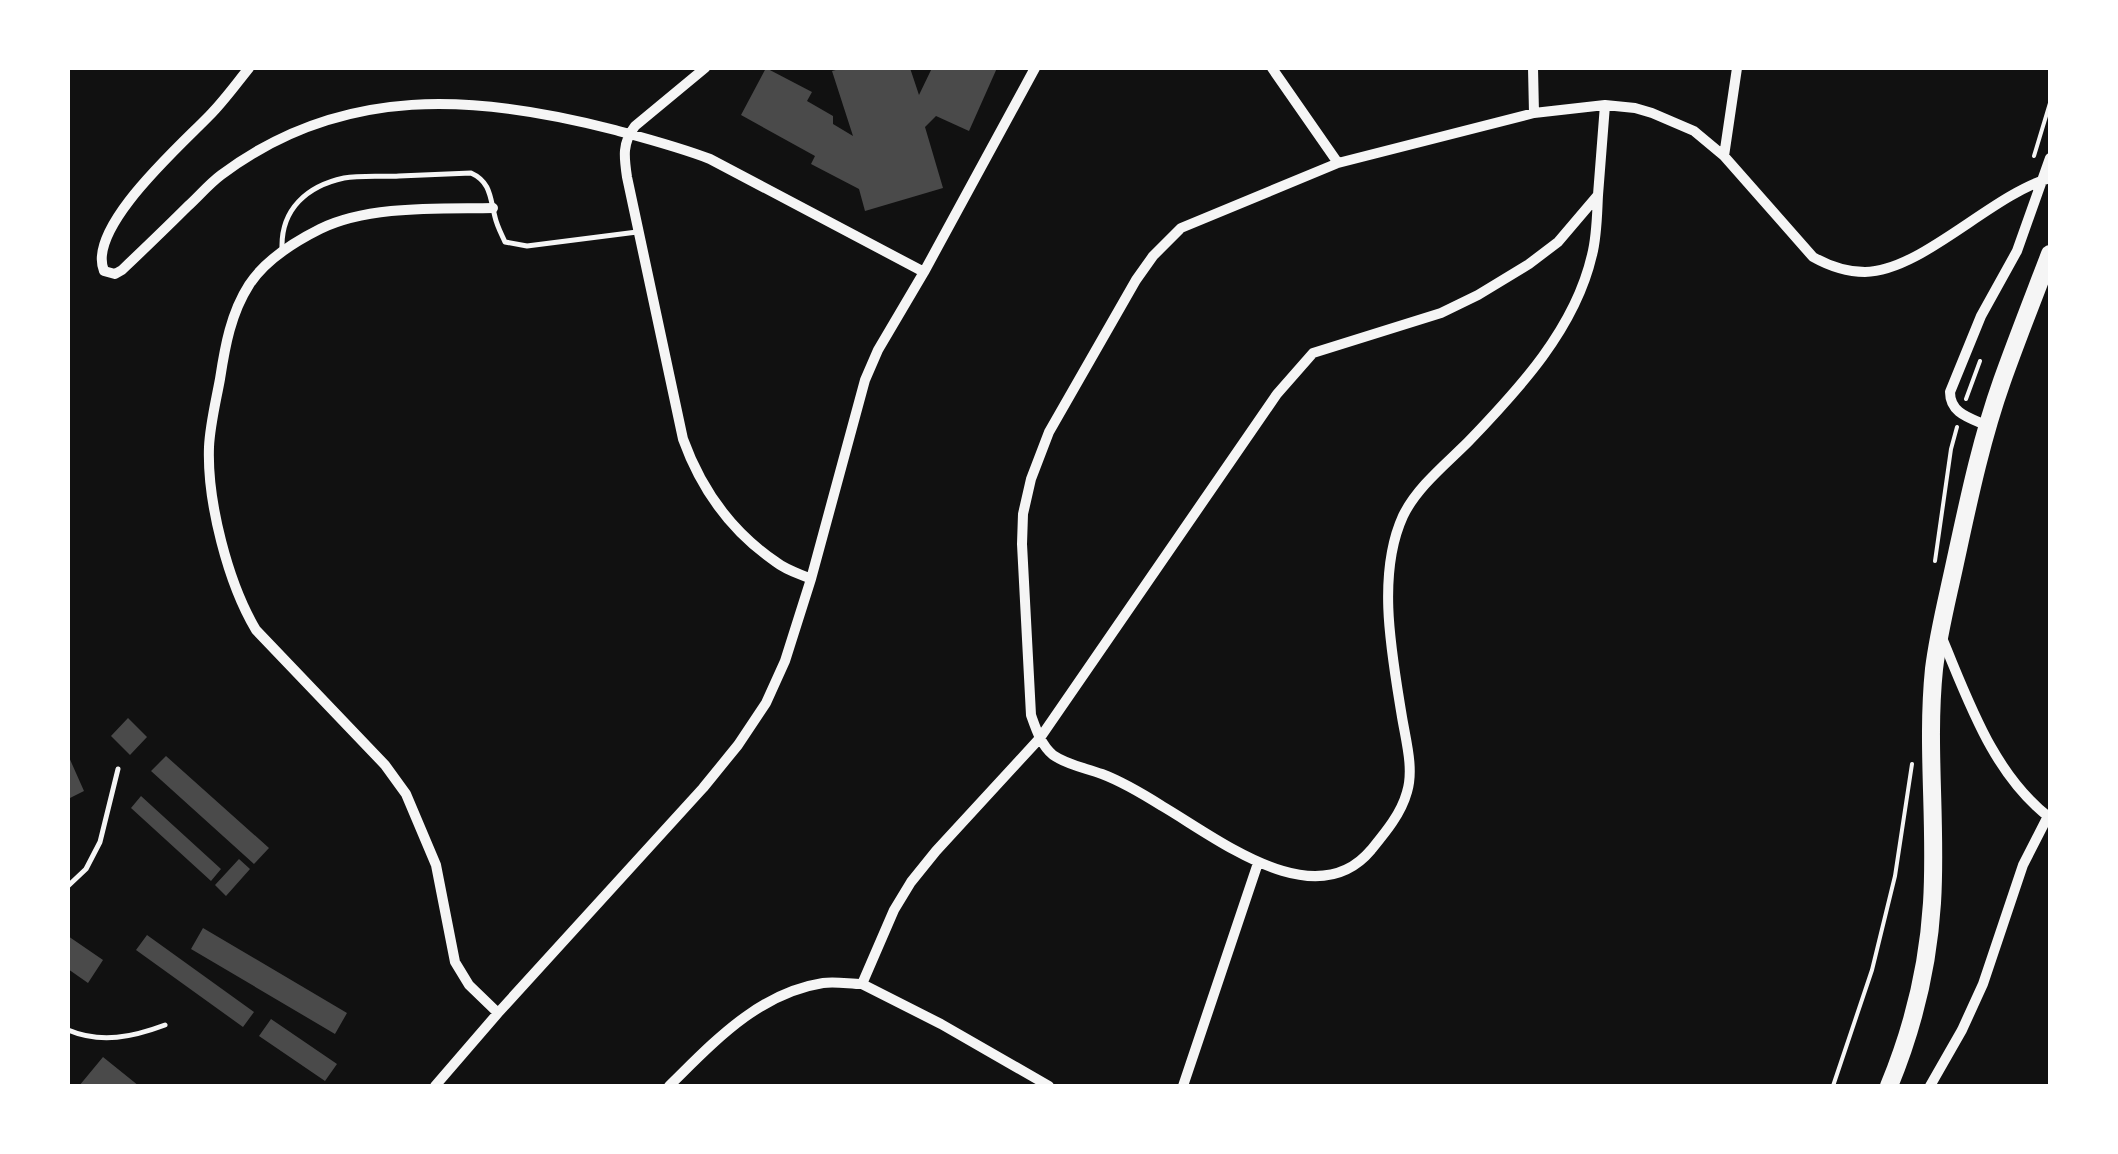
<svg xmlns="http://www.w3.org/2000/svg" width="2118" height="1154" font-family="Lora,serif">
  <rect width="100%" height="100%" fill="#111"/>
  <!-- building -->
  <path fill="#4a4a4a" d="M 766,68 L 812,92 L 807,101 L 833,116 L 833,124 L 853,136 L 832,71 L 843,68 L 910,68 L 919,95 L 932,68 L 997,68 L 969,131 L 936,116 L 925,127 L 943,188 L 865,211 L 859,189 L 811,164 L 815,156 L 741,115 Z
    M 128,718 L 147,737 L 130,755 L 111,736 Z
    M 68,755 L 84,791 L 68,799 Z
    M 166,756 L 269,848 L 254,864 L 151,771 Z
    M 141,796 L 221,869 L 211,881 L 131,808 Z
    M 239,859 L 250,869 L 226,896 L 215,885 Z
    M 203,928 L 347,1013 L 335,1034 L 191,949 Z
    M 147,935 L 254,1012 L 243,1027 L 136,950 Z
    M 68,936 L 103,960 L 88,983 L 68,969 Z
    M 271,1019 L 337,1064 L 325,1081 L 259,1036 Z
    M 103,1057 L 139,1086 L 79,1086 Z"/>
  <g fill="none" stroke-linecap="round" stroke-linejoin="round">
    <!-- path -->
    <path stroke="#f5f5f5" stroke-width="4" d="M 2034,156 L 2050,103
      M 1966,399 L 1980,361
      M 1935,561 L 1951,449 L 1957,427
      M 1833,1086 L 1872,970 L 1895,876 L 1912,764"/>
    <!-- service -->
    <path stroke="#f5f5f5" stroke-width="5" d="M 282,248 C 281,209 307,186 344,178 C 361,175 382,177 399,176 C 423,175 447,174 471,173 C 491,182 490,198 495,217 C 497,226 501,233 505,242 L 527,246 L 637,232
      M 68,886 L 86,869 L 100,842 L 118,769
      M 68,1030 C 101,1044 133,1037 165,1025"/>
    <!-- minor -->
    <path stroke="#f5f5f5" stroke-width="10" d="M 249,68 C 236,84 224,101 209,116 C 181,145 86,228 104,271 L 115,274 L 122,270 C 144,249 166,228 188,206 C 199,196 209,184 221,175 C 342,84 477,94 615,130 C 648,139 679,147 710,159 L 924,272
      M 705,68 L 635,126 C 622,143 624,157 627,177 L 683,439 C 701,489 732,532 776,562 C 786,570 800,574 811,579
      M 1272,68 L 1338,163
      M 1533,68 L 1534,113
      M 1724,156 L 1737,68
      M 1598,195 C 1597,214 1597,236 1592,255 C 1575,329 1519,389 1468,442 C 1446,464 1417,487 1403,516 C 1376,575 1392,655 1402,717 C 1406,741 1414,769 1407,792 C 1401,814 1385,833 1371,850 C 1315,917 1217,838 1162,806 C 1143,794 1123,782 1102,774 C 1086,768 1067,765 1053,755 C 1041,745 1036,729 1031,715 L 1022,544 L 1023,514 L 1031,479 L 1049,432 L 1136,280 L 1153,256 L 1181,228 L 1338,163 L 1534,113 L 1605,105 L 1635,108 L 1652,113 L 1694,131 L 1724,156 L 1813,257 C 1829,266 1846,272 1865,272 C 1922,271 1991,195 2050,178
      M 493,208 C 440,209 369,205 320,229 C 294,242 265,260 249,285 C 231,313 225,346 220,379 C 216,401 210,425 209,447 C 207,502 228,583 256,630 L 385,765 L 406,794 L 436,865 L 455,962 L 469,985 L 498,1013
      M 1988,426 C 1971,418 1950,414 1950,392 L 1981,316 L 2017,251 L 2050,158
      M 1942,638 C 1969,702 1993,774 2050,818
      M 862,984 L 941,1024 L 1049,1086
      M 435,1086 L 498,1013 L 703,788 L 738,745 L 766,703 L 785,661 L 811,579 L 865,380 L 878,350 L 924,272 L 1035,68
      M 669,1086 C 713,1043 758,993 823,983 C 835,981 850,984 862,984 L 894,910 L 911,882 L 936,851 L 1040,738 L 1277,394 L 1313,353 L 1441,313 L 1478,295 L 1529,264 L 1558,242 L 1598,195 L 1605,105
      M 1183,1086 L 1258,863
      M 1930,1086 L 1962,1030 L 1983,984 L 2023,865 L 2047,818"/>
    <!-- trunk -->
    <path stroke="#f5f5f5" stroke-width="18" d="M 1889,1086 C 1913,1028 1928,967 1932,903 C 1937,825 1926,747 1934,669 C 1938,636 1946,604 1953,572 C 1967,508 1980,443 2002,381 C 2017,339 2034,296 2050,254"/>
  </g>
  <!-- border -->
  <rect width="2118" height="1154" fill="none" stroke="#ffffff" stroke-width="140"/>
</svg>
